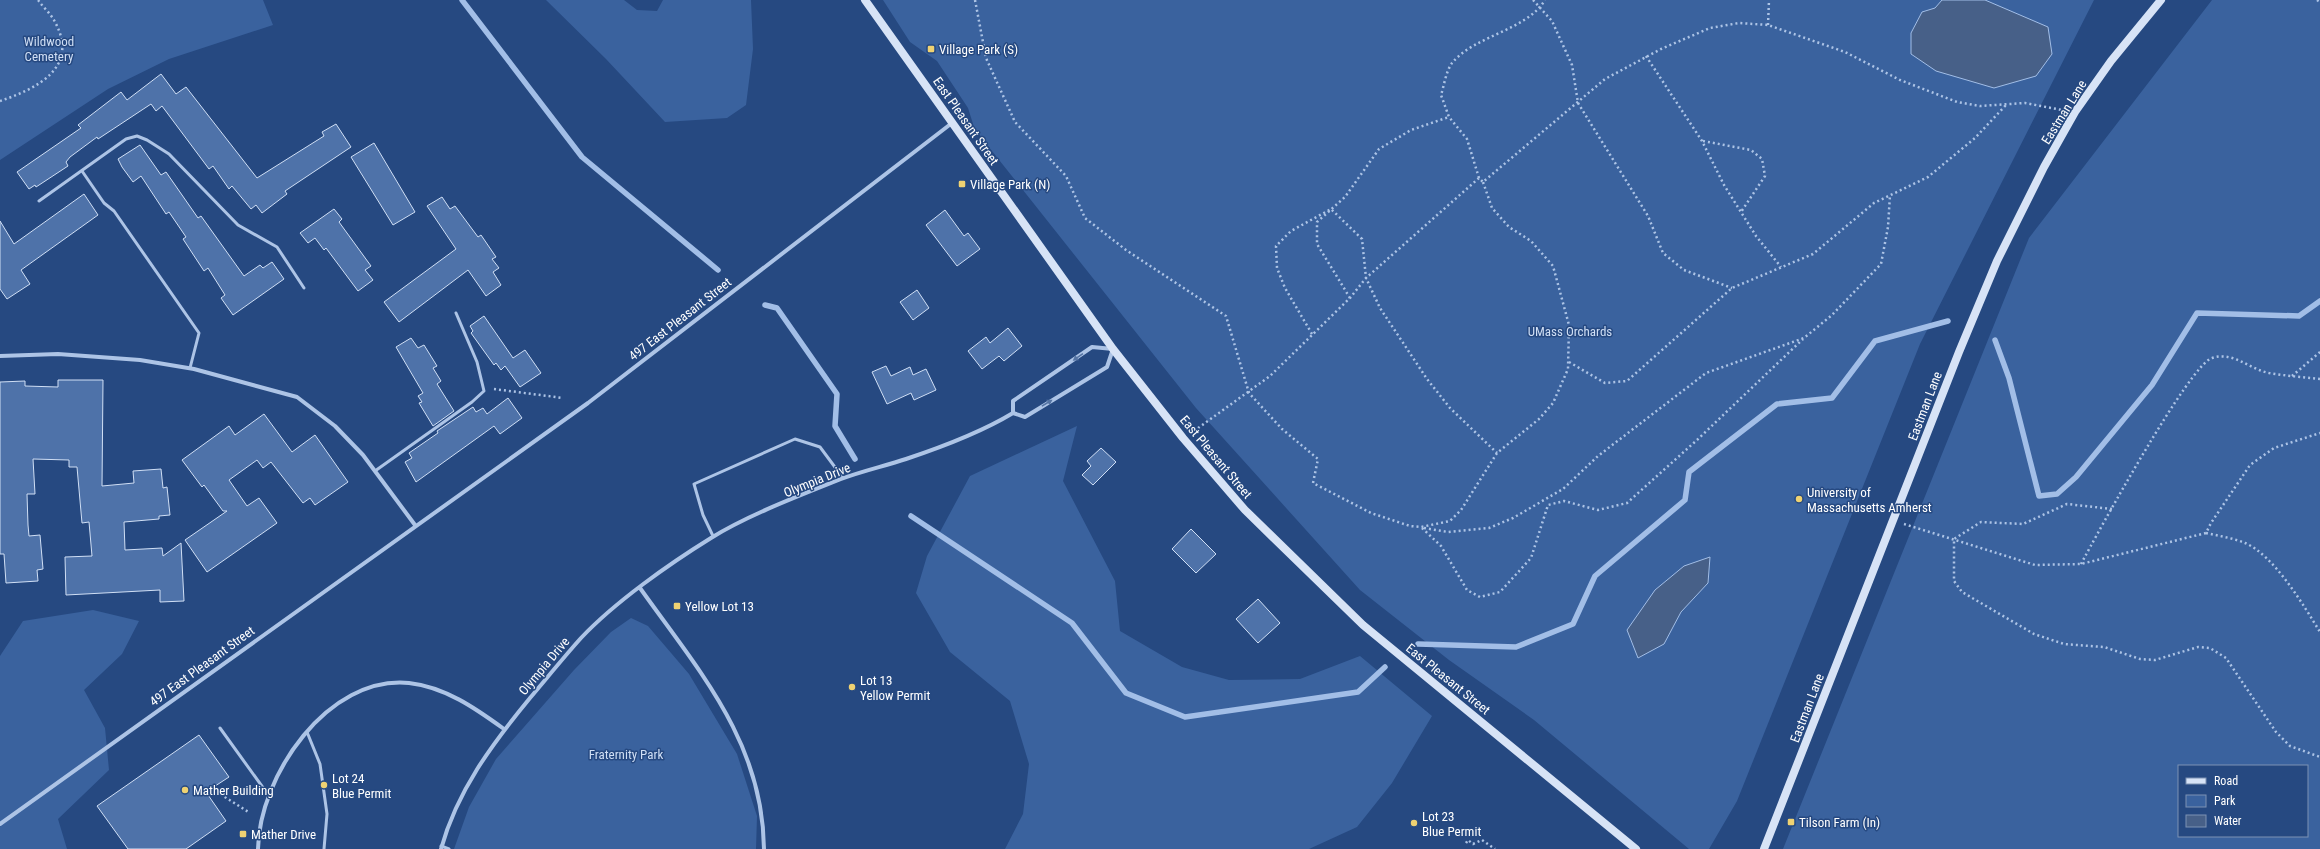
<svg xmlns="http://www.w3.org/2000/svg" width="2320" height="849" font-family="'Roboto Condensed',sans-serif">
  <rect width="100%" height="100%" fill="#264981"/>
  <!-- green -->
  <path fill="#3a629e" fill-rule="evenodd" d="M 0,0 L 263,0 L 273,25 L 169,59 L 108,89 L 0,160 Z
    M 546,0 L 624,0 L 637,10 L 657,11 L 663,0 L 751,0 L 753,49 L 746,105 L 727,118 L 665,122 L 606,59 Z
    M 883,0 L 2094,0 L 1920,344 L 1737,801 L 1709,849 L 1689,849 L 1534,720 L 1449,660 L 1360,590 L 1196,408 L 984,141 L 974,127 L 968,108 L 937,61 L 910,42 Z
    M 2212,0 L 2320,0 L 2320,849 L 1783,849 L 2029,238 ZM 2179,766 L 2307,766 L 2307,836 L 2179,836 Z
    M 1077,426 L 1063,481 L 1115,581 L 1120,631 L 1182,667 L 1229,680 L 1300,679 L 1360,656 L 1432,716 L 1392,783 L 1357,827 L 1309,849 L 1005,849 L 1023,814 L 1029,764 L 1010,701 L 950,652 L 916,593 L 927,556 L 970,476 Z
    M 93,610 L 139,621 L 122,654 L 84,690 L 105,728 L 109,770 L 58,819 L 67,849 L 0,849 L 0,656 L 23,621 Z
    M 631,618 L 648,626 L 689,674 L 737,754 L 757,816 L 756,849 L 454,849 L 469,807 L 496,759 L 574,670 L 611,632 Z"/>
  <!-- water -->
  <path fill="#476088" stroke="#a2bee7" d="M 1942,0 L 1985,0 L 2048,27 L 2052,54 L 2036,76 L 1994,88 L 1936,71 L 1911,54 L 1911,33 L 1922,12 L 1935,8 Z
    M 1710,557 L 1708,583 L 1681,612 L 1664,644 L 1638,658 L 1627,630 L 1655,590 L 1684,566 Z"/>
  <g fill="none" stroke-linecap="round" stroke-linejoin="round">
    <!-- stream -->
    <path stroke="#a2bee7" stroke-width="5.5" d="M 462,0 L 582,157 L 718,270
      M 765,305 L 777,308 L 837,394 L 835,426 L 855,459
      M 1995,340 L 2009,378 L 2039,496 L 2057,494 L 2076,477 L 2152,385 L 2197,313 L 2299,316 L 2320,301
      M 911,516 L 1072,623 L 1126,693 L 1185,717 L 1358,692 L 1385,667
      M 1418,644 L 1516,647 L 1573,624 L 1595,576 L 1685,500 L 1689,472 L 1777,404 L 1832,398 L 1875,341 L 1948,321"/>
  </g>
  <!-- building -->
  <path fill="#4e72a9" stroke="#d0dff5" d="M 161,74 L 176,94 L 186,87 L 257,178 L 324,136 L 322,132 L 336,124 L 351,147 L 285,191 L 287,194 L 262,213 L 256,205 L 251,209 L 232,186 L 229,189 L 213,166 L 209,169 L 162,106 L 156,111 L 151,104 L 98,139 L 97,137 L 70,157 L 66,162 L 68,166 L 36,187 L 35,185 L 29,189 L 17,172 L 81,128 L 78,125 L 121,92 L 127,100 Z
    M 374,143 L 415,212 L 393,225 L 351,157 Z
    M 140,145 L 161,175 L 166,172 L 198,218 L 201,216 L 244,276 L 260,265 L 263,268 L 272,262 L 284,279 L 233,315 L 221,298 L 225,295 L 208,268 L 204,271 L 183,239 L 186,237 L 169,212 L 166,214 L 141,176 L 133,182 L 122,167 L 118,159 Z
    M 84,194 L 98,215 L 21,270 L 30,284 L 7,299 L 0,289 L 0,221 L 14,244 Z
    M 442,197 L 450,209 L 455,206 L 478,237 L 481,235 L 496,257 L 492,259 L 499,268 L 493,272 L 501,285 L 486,296 L 468,270 L 399,322 L 384,302 L 456,249 L 427,206 Z
    M 334,209 L 342,219 L 339,222 L 371,266 L 365,270 L 373,280 L 358,291 L 326,248 L 324,250 L 315,238 L 308,243 L 300,233 Z
    M 945,210 L 964,236 L 968,233 L 980,249 L 957,266 L 926,225 Z
    M 917,290 L 929,308 L 913,320 L 900,302 Z
    M 484,316 L 513,358 L 525,350 L 541,373 L 520,387 L 505,366 L 501,370 L 496,363 L 494,365 L 471,333 L 473,331 L 470,326 Z
    M 1008,328 L 1022,346 L 1004,361 L 999,356 L 982,369 L 968,351 L 986,337 L 990,343 Z
    M 411,338 L 418,348 L 424,345 L 437,366 L 433,368 L 441,381 L 437,384 L 454,411 L 433,426 L 419,403 L 422,402 L 418,396 L 423,393 L 396,347 Z
    M 886,366 L 891,376 L 910,367 L 913,375 L 926,369 L 936,390 L 914,400 L 911,393 L 887,404 L 872,372 Z
    M 58,380 L 103,380 L 102,486 L 134,483 L 133,471 L 161,469 L 163,488 L 167,487 L 170,515 L 159,516 L 159,519 L 124,522 L 125,550 L 162,548 L 163,556 L 181,543 L 184,601 L 160,602 L 160,590 L 66,595 L 65,557 L 92,556 L 89,522 L 82,523 L 77,467 L 69,467 L 69,460 L 33,459 L 35,494 L 27,494 L 28,525 L 29,536 L 40,535 L 43,569 L 37,570 L 38,581 L 6,583 L 4,554 L 0,554 L 0,382 L 25,381 L 25,386 L 58,387 Z
    M 508,398 L 522,418 L 500,434 L 494,426 L 416,482 L 405,462 L 412,458 L 409,453 L 438,433 L 437,431 L 473,407 L 476,412 L 483,408 L 487,414 Z
    M 264,414 L 292,452 L 315,435 L 348,482 L 315,505 L 310,498 L 303,503 L 271,462 L 263,468 L 257,460 L 229,480 L 247,506 L 259,498 L 277,523 L 207,572 L 185,540 L 227,511 L 223,511 L 204,485 L 202,487 L 182,460 L 229,426 L 235,435 Z
    M 1101,448 L 1116,462 L 1093,485 L 1082,475 L 1091,466 L 1087,461 Z
    M 1191,529 L 1216,554 L 1196,573 L 1172,549 Z
    M 1258,599 L 1280,623 L 1258,643 L 1236,619 Z
    M 199,735 L 229,777 L 206,792 L 226,821 L 186,849 L 128,849 L 97,806 Z"/>
  <g fill="none" stroke-linecap="round" stroke-linejoin="round">
    <!-- path -->
    <path stroke="#adc4e6" stroke-width="2.5" stroke-dasharray="2 3" stroke-linecap="butt" d="M 975,0 L 986,58 L 1015,122 L 1066,176 L 1085,218 L 1126,250 L 1226,316 L 1249,393 L 1282,429 L 1318,459 L 1313,483 L 1371,513 L 1410,526 L 1421,527 L 1450,521 L 1461,510 L 1497,453 L 1539,419 L 1553,403 L 1568,369 L 1569,325 L 1553,266 L 1531,241 L 1509,227 L 1492,208 L 1483,182
      M 1533,0 L 1552,21 L 1572,65 L 1578,103 L 1648,216 L 1663,253 L 1684,270 L 1732,288
      M 2317,0 L 2320,2
      M 1768,25 L 1769,0
      M 1646,56 L 1702,141 L 1724,185 L 1756,236 L 1781,267
      M 0,101 C 36,89 80,68 55,22 C 51,14 43,7 38,0
      M 1703,141 L 1751,150 L 1762,159 L 1765,176 L 1741,212
      M 1479,178 L 1467,139 L 1449,117 L 1441,95 C 1444,86 1446,71 1452,63 C 1475,35 1526,31 1545,0
      M 1350,298 L 1317,244 L 1317,222 L 1345,197 L 1379,149 L 1411,130 L 1449,117
      M 1312,334 L 1285,288 L 1277,268 L 1276,246 L 1291,231 L 1331,209 L 1362,239 L 1366,278 L 1380,308 L 1427,379 L 1450,408 L 1497,453
      M 1569,362 L 1605,383 L 1627,381 L 1732,288 L 1813,254 L 1874,203 L 1928,177 L 1975,138 L 2006,105
      M 2292,376 L 2320,352
      M 494,389 L 563,398
      M 1194,431 L 1270,376 L 1350,298 L 1366,278 L 1479,178 L 1483,182 L 1605,79 L 1661,49 L 1710,28 L 1739,23 L 1768,25 L 1845,52 L 1900,80 L 1957,102 L 1980,106 L 2025,103 L 2062,110
      M 2112,509 L 2067,504 L 2023,524 L 1981,522 L 1954,539 L 1954,581 L 1962,592 L 2034,634 L 2064,644 L 2104,647 L 2140,659 L 2155,660 L 2198,647 L 2210,648 L 2226,658 L 2276,732 L 2290,746 L 2320,757
      M 1904,524 L 2035,565 L 2081,564 L 2206,533 L 2211,523 L 2250,465 L 2274,448 L 2320,433
      M 1422,528 L 1441,546 L 1467,590 L 1480,597 L 1500,592 L 1531,558 L 1548,505 L 1564,501 L 1598,510 L 1627,503 L 1697,440 L 1803,339
      M 1424,528 L 1448,532 L 1489,528 L 1513,518 L 1563,489 L 1598,456 L 1706,373 L 1804,338 L 1832,315 L 1881,264 L 1888,227 L 1890,195
      M 2206,533 C 2219,536 2233,538 2245,543 C 2274,555 2304,606 2320,632
      M 2081,564 C 2097,534 2190,364 2212,358 C 2233,351 2249,369 2269,373 C 2286,376 2303,377 2320,379
      M 214,787 L 217,792 L 250,813
      M 1466,843 L 1468,840 L 1473,844 L 1482,840 L 1495,849"/>
    <!-- lane -->
    <path stroke="#adc4e6" stroke-width="3" d="M 82,171 L 104,203 L 114,211 L 199,333 L 190,368
      M 39,201 L 126,139 L 137,136 L 147,140 L 169,154 L 238,225 L 277,247 L 304,288
      M 375,471 L 472,402 L 484,391 L 477,362 L 456,313
      M 713,536 L 703,515 L 694,484 L 795,439 L 820,447 L 843,478
      M 220,728 L 269,796
      M 307,732 L 320,764 L 327,814 L 324,849
      M 441,846 L 449,849"/>
    <!-- street -->
    <path stroke="#adc4e6" stroke-width="4" d="M 0,356 L 58,354 L 140,360 L 194,369 L 297,397 L 335,426 L 363,455 L 415,525
      M 640,588 C 699,671 763,742 764,849
      M 0,824 L 588,403 L 952,123
      M 258,849 C 259,776 328,675 409,683 C 445,687 475,708 504,729
      M 441,849 C 457,791 492,744 530,698 C 547,678 563,658 581,638 C 615,602 669,564 711,538 C 748,515 801,495 841,479 C 862,471 885,466 906,459 C 942,447 980,433 1013,413 L 1025,417 L 1107,367 L 1113,349 L 1092,347 L 1013,401 L 1013,413"/>
    <!-- secondary -->
    <path stroke="#d7e3f6" stroke-width="8" d="M 865,0 L 1113,349 L 1183,438 L 1245,510 L 1363,625 L 1636,849
      M 1764,849 L 1959,352 L 1997,261 L 2044,167 L 2075,112 L 2111,61 L 2161,0"/>
  </g>
  <!-- one-way arrows -->
  <defs><path id="oneway-solid" d="M-6-.8H1V-3.2L6.5 0L1 3.2V.8H-6Z"/></defs>
  <g fill="#5574a4">
    <use href="#oneway-solid" transform="translate(1078 357) rotate(145)"/>
    <use href="#oneway-solid" transform="translate(1047 403) rotate(-31)"/>
  </g>
  <!-- markers -->
  <g fill="#efd272" stroke="#264981" stroke-width="1.5">
    <rect x="927" y="45" width="8" height="8" rx="2"/>
    <rect x="958" y="180" width="8" height="8" rx="2"/>
    <circle cx="1799" cy="499" r="4"/>
    <rect x="673" y="602" width="8" height="8" rx="2"/>
    <circle cx="852" cy="687" r="4"/>
    <circle cx="324" cy="785" r="4"/>
    <circle cx="185" cy="790" r="4"/>
    <rect x="1787" y="818" width="8" height="8" rx="2"/>
    <circle cx="1414" cy="823" r="4"/>
    <rect x="239" y="830" width="8" height="8" rx="2"/>
  </g>
  <g text-anchor="middle" dominant-baseline="central" stroke-width="3" stroke-linejoin="round" paint-order="stroke">
    <!-- park labels -->
    <g font-size="13" fill="#d0dff5" stroke="#264981">
      <text x="49" y="41">Wildwood<tspan x="49" dy="15">Cemetery</tspan></text>
      <text x="1570" y="331">UMass Orchards</text>
      <text x="626" y="754">Fraternity Park</text>
    </g>
    <!-- poi labels -->
    <g font-size="13" fill="#fff" stroke="#264981" text-anchor="start">
      <text x="939" y="49">Village Park (S)</text>
      <text x="970" y="184">Village Park (N)</text>
      <text x="1807" y="492">University of<tspan x="1807" dy="15">Massachusetts Amherst</tspan></text>
      <text x="685" y="606">Yellow Lot 13</text>
      <text x="860" y="680">Lot 13<tspan x="860" dy="15">Yellow Permit</tspan></text>
      <text x="332" y="778">Lot 24<tspan x="332" dy="15">Blue Permit</tspan></text>
      <text x="193" y="790">Mather Building</text>
      <text x="1422" y="816">Lot 23<tspan x="1422" dy="15">Blue Permit</tspan></text>
      <text x="1799" y="822">Tilson Farm (In)</text>
      <text x="251" y="834">Mather Drive</text>
    </g>
    <!-- street labels -->
    <g font-size="13" fill="#fff" stroke="#264981">
      <text transform="translate(2064 112) rotate(-58)">Eastman Lane</text>
      <text transform="translate(966 121) rotate(55)">East Pleasant Street</text>
      <text transform="translate(680 319) rotate(-38)">497 East Pleasant Street</text>
      <text transform="translate(1925 406) rotate(-69)">Eastman Lane</text>
      <text transform="translate(1216 457) rotate(50)">East Pleasant Street</text>
      <text transform="translate(817 480) rotate(-22)">Olympia Drive</text>
      <text transform="translate(202 666) rotate(-36)">497 East Pleasant Street</text>
      <text transform="translate(544 666) rotate(-50)">Olympia Drive</text>
      <text transform="translate(1448 679) rotate(39)">East Pleasant Street</text>
      <text transform="translate(1807 708) rotate(-69)">Eastman Lane</text>
    </g>
  </g>
  <!-- legend -->
  <rect x="2178" y="765" width="130" height="72" fill="#264981" stroke="#7d92b3"/>
  <rect x="2186" y="778" width="20" height="6" fill="#d7e3f6" stroke="#7d92b3"/>
  <text x="2214" y="785" font-size="12" fill="#ffffff">Road</text>
  <rect x="2186" y="795" width="20" height="12" fill="#3a629e" stroke="#7d92b3"/>
  <text x="2214" y="805" font-size="12" fill="#ffffff">Park</text>
  <rect x="2186" y="815" width="20" height="12" fill="#476088" stroke="#7d92b3"/>
  <text x="2214" y="825" font-size="12" fill="#ffffff">Water</text>
</svg>
